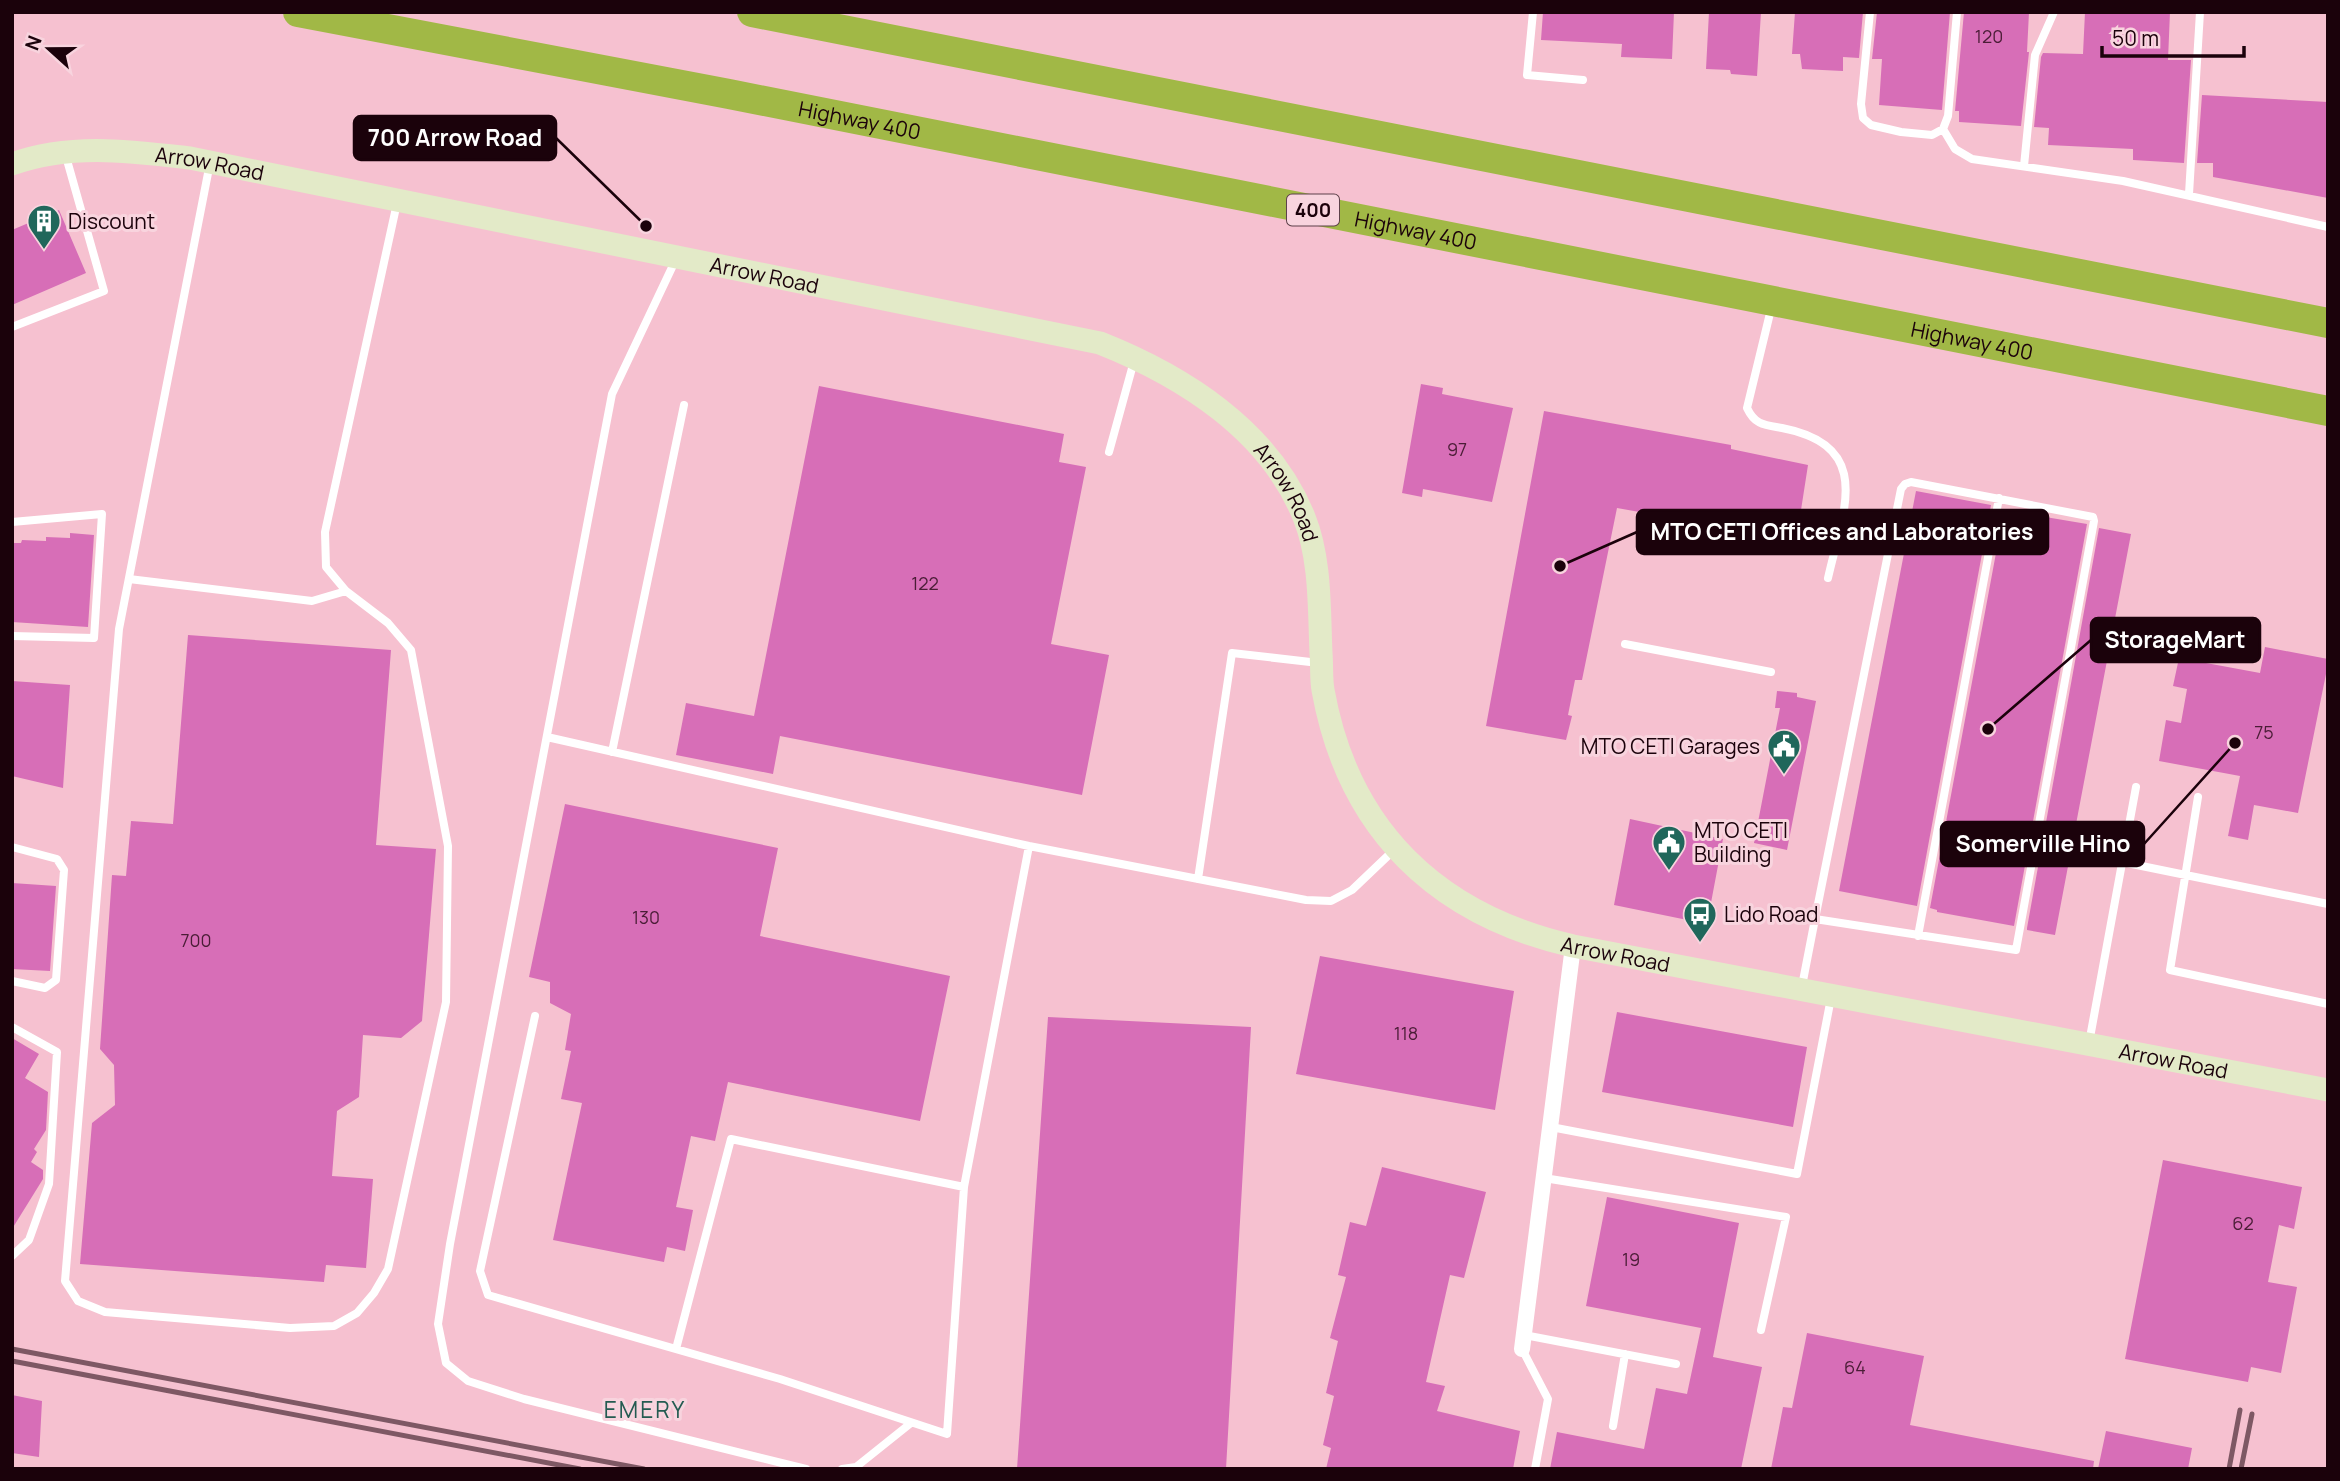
<svg xmlns="http://www.w3.org/2000/svg" width="2340" height="1481" font-family="Manrope,sans-serif">
  <rect width="100%" height="100%" fill="#f6c1d0"/>
  <!-- building -->
  <path fill="#d76eb7" d="M 1543,12 L 1674,12 L 1672,59 L 1621,57 L 1622,44 L 1541,40 Z
    M 1709,12 L 1761,12 L 1757,76 L 1731,74 L 1730,70 L 1706,69 Z
    M 1795,12 L 1863,12 L 1859,58 L 1843,57 L 1843,71 L 1802,69 L 1800,54 L 1792,54 Z
    M 1877,12 L 1950,12 L 1942,110 L 1879,105 L 1882,59 L 1872,59 Z
    M 1964,12 L 2029,12 L 2027,52 L 2029,52 L 2021,126 L 1959,122 L 1959,111 L 1955,111 Z
    M 2085,12 L 2170,12 L 2168,60 L 2191,60 L 2184,163 L 2133,160 L 2133,149 L 2048,145 L 2049,128 L 2034,127 L 2041,57 L 2043,53 L 2083,54 Z
    M 2202,95 L 2328,102 L 2328,198 L 2213,177 L 2213,163 L 2197,163 Z
    M 59,210 L 86,273 L 12,305 L 12,230 Z
    M 1421,384 L 1443,388 L 1442,394 L 1513,408 L 1492,502 L 1423,489 L 1422,497 L 1402,493 Z
    M 819,386 L 1064,434 L 1059,462 L 1086,467 L 1051,644 L 1109,655 L 1082,795 L 780,736 L 773,774 L 676,755 L 686,703 L 754,716 Z
    M 1544,411 L 1731,445 L 1731,449 L 1808,465 L 1794,555 L 1759,550 L 1759,555 L 1704,547 L 1707,524 L 1617,508 L 1582,680 L 1575,680 L 1568,715 L 1572,716 L 1566,740 L 1486,726 Z
    M 1916,491 L 1991,505 L 1917,906 L 1839,891 Z
    M 2004,510 L 2087,524 L 2014,926 L 1937,912 L 1937,910 L 1930,908 Z
    M 2099,528 L 2131,534 L 2055,935 L 2027,930 L 2027,928 Z
    M 70,533 L 94,535 L 88,627 L 12,622 L 12,543 L 21,543 L 22,540 L 46,541 L 46,537 L 70,538 Z
    M 188,635 L 391,650 L 376,845 L 436,849 L 422,1021 L 401,1038 L 363,1035 L 359,1097 L 337,1111 L 332,1176 L 373,1179 L 366,1268 L 326,1265 L 324,1282 L 80,1264 L 92,1123 L 115,1105 L 114,1065 L 100,1049 L 112,875 L 126,876 L 131,821 L 173,824 Z
    M 2265,647 L 2328,659 L 2328,664 L 2298,813 L 2254,805 L 2248,840 L 2228,836 L 2240,776 L 2159,761 L 2166,720 L 2181,723 L 2187,689 L 2173,686 L 2179,658 L 2260,673 Z
    M 12,681 L 70,685 L 63,788 L 12,776 Z
    M 1777,691 L 1797,693 L 1797,697 L 1816,701 L 1787,850 L 1754,843 L 1780,708 L 1775,708 Z
    M 565,804 L 778,848 L 760,936 L 950,976 L 920,1121 L 728,1082 L 715,1141 L 691,1136 L 676,1207 L 693,1210 L 685,1251 L 667,1247 L 664,1262 L 553,1240 L 582,1103 L 561,1099 L 571,1051 L 565,1050 L 571,1014 L 550,1003 L 550,982 L 529,977 Z
    M 1630,819 L 1723,839 L 1707,924 L 1614,905 Z
    M 12,883 L 56,886 L 50,971 L 12,969 Z
    M 1320,956 L 1514,991 L 1495,1110 L 1296,1074 Z
    M 1617,1012 L 1807,1047 L 1793,1127 L 1602,1092 Z
    M 1048,1017 L 1251,1027 L 1226,1469 L 1017,1469 Z
    M 12,1038 L 39,1054 L 25,1078 L 48,1092 L 46,1130 L 34,1149 L 37,1152 L 31,1162 L 43,1170 L 43,1179 L 12,1229 Z
    M 2163,1160 L 2302,1187 L 2294,1229 L 2279,1225 L 2268,1282 L 2297,1287 L 2281,1373 L 2251,1367 L 2248,1382 L 2125,1359 Z
    M 1382,1167 L 1486,1192 L 1464,1278 L 1450,1275 L 1426,1382 L 1445,1386 L 1437,1411 L 1520,1431 L 1513,1469 L 1326,1469 L 1331,1448 L 1323,1445 L 1334,1396 L 1326,1393 L 1338,1341 L 1330,1338 L 1346,1277 L 1338,1275 L 1350,1222 L 1366,1226 Z
    M 1607,1197 L 1739,1223 L 1713,1357 L 1762,1367 L 1741,1469 L 1550,1469 L 1557,1432 L 1644,1449 L 1656,1388 L 1687,1394 L 1701,1328 L 1586,1306 Z
    M 1807,1333 L 1924,1356 L 1910,1425 L 2094,1461 L 2093,1469 L 1771,1469 L 1783,1407 L 1792,1408 Z
    M 12,1395 L 42,1401 L 39,1457 L 12,1453 Z
    M 2106,1431 L 2192,1448 L 2188,1469 L 2098,1469 Z"/>
  <g fill="none" stroke-linecap="round" stroke-linejoin="round">
    <!-- lane -->
    <path stroke="#fff" stroke-width="8" d="M 1533,12 L 1527,75 L 1583,80
      M 1870,12 L 1861,104 L 1863,118 L 1871,125 L 1901,132 L 1932,135 L 1943,129 L 1948,116 L 1957,12
      M 1943,129 L 1955,149 L 1972,159 L 2123,181 L 2328,227
      M 210,163 L 119,629 L 65,1281 L 78,1301 L 105,1312 L 290,1328 L 334,1326 L 357,1313 L 374,1293 L 388,1269 L 446,1002 L 448,846 L 411,650 L 388,623 L 346,591 L 326,567 L 325,532 L 397,203
      M 2024,166 L 2035,55 L 2054,12
      M 2189,194 L 2200,12
      M 676,259 L 612,394 L 450,1244 L 438,1324 L 446,1363 L 468,1381 L 524,1399 L 806,1469
      M 1772,305 L 1747,408 C 1755,425 1764,425 1782,428 C 1875,446 1843,511 1828,578
      M 12,327 L 104,291 L 65,153
      M 1109,452 L 1134,361
      M 12,522 L 102,514 L 94,638 L 12,636
      M 129,579 L 312,601 L 346,591
      M 1625,644 L 1771,672
      M 547,737 L 1029,846 L 1306,900 L 1331,901 L 1352,890 L 1395,849
      M 612,752 L 684,405
      M 2198,797 L 2170,970 L 2328,1004
      M 12,847 L 57,859 L 64,870 L 56,980 L 45,988 L 12,981
      M 2122,862 L 2328,904
      M 1198,879 L 1232,653 L 1319,663
      M 1918,936 L 1999,498
      M 1802,986 L 1815,919 L 2016,950 L 2094,521 L 2093,517 L 1911,482 L 1905,484 L 1901,489 L 1815,919
      M 535,1016 L 480,1271 L 488,1295 L 780,1379 L 947,1434 L 964,1187 L 1029,846
      M 12,1027 L 57,1052 L 49,1184 L 29,1240 L 12,1256
      M 2089,1043 L 2136,787
      M 1551,1127 L 1797,1174 L 1831,998
      M 1544,1178 L 1786,1217 L 1761,1330
      M 1524,1335 L 1676,1364
      M 676,1349 L 731,1139 L 964,1187
      M 1522,1349 L 1548,1399 L 1535,1469
      M 1613,1426 L 1625,1354
      M 842,1469 L 856,1467 L 911,1423"/>
    <!-- street -->
    <path stroke="#fff" stroke-width="16" d="M 1522,1349 L 1573,946"/>
    <!-- secondary -->
    <path stroke="#e3eac8" stroke-width="23" id="s1" d="M 12,164 C 70,143 130,151 190,158 L 1100,343 C 1183,376 1269,430 1304,517 C 1321,559 1319,609 1321,653 C 1322,665 1321,679 1323,690 C 1348,830 1437,915 1573,946 L 2328,1090"/>
    <!-- highway -->
    <g stroke="#a1b846" stroke-width="30">
      <path id="s2" d="M 298,12 L 729,94 L 2328,411"/>
      <path d="M 752,12 L 2328,323"/>
    </g>
    <!-- rail -->
    <path stroke="#7e5864" stroke-width="5" d="M 12,1349 L 644,1469
      M 12,1361 L 580,1469
      M 2229,1469 L 2240,1410
      M 2241,1469 L 2252,1414"/>
  </g>
  <!-- icons -->
  <defs>
    <symbol id="building-pin" viewBox="-11 -11 22 30"><path d="M0 17L-7.5 6A9.5 9.5 0 1 1 7.5 6Z" fill="#20675b" stroke="#f8d4de"/><path d="M-4-6H4V6H1V3H-1V6H-4ZM-2.5-4.3h1.7v1.8h-1.7ZM.8-4.3h1.7v1.8H.8ZM-2.5-1h1.7V.8h-1.7ZM.8-1h1.7V.8H.8Z" fill="#fff"/></symbol>
    <symbol id="civic-pin" viewBox="-11 -11 22 30"><path d="M0 17L-7.5 6A9.5 9.5 0 1 1 7.5 6Z" fill="#20675b" stroke="#f8d4de"/><path d="M-.6-6.5H3V-4.5H.6V-3L4-1V1h2V6H-6V1h2V-1L-.6-3ZM-1.2 2.5V6h2.4V2.5Z" fill="#fff"/></symbol>
    <symbol id="bus-pin" viewBox="-11 -11 22 30"><path d="M0 17L-7.5 6A9.5 9.5 0 1 1 7.5 6Z" fill="#20675b" stroke="#f8d4de"/><path d="M-5-6H5V4H4V6H2V4H-2V6H-4V4H-5ZM-3.5-4V0h7V-4ZM-3.5 1.2v1.5H-2V1.2ZM2 1.2v1.5H3.5V1.2Z" fill="#fff"/></symbol>
  </defs>
  <g fill-rule="evenodd">
    <use href="#building-pin" x="25" y="202" width="38" height="52"/>
    <use href="#civic-pin" x="1765" y="727" width="38" height="52"/>
    <use href="#civic-pin" x="1650" y="823" width="38" height="52"/>
    <use href="#bus-pin" x="1681" y="895" width="38" height="52"/>
  </g>
  <g text-anchor="middle" dominant-baseline="central" stroke-width="6" stroke-linejoin="round" paint-order="stroke">
    <!-- number labels -->
    <g font-size="18" fill="#4a1d36">
      <text x="1989" y="36">120</text>
      <text x="1457" y="449">97</text>
      <text x="925" y="583">122</text>
      <text x="2264" y="732">75</text>
      <text x="646" y="917">130</text>
      <text x="196" y="940">700</text>
      <text x="1406" y="1033">118</text>
      <text x="2243" y="1223">62</text>
      <text x="1631" y="1259">19</text>
      <text x="1855" y="1367">64</text>
    </g>
    <!-- shield labels -->
    <rect fill="#f8d4de" stroke="#5d414a" stroke-width="2" x="1287" y="194.5" width="52" height="31" rx="5"/>
    <g font-size="19" font-weight="bold" fill="#1b020b">
      <text x="1313" y="210">400</text>
    </g>
    <!-- street labels -->
    <g font-size="21" fill="#1b020b" stroke="#f8d4de">
      <text stroke="none"><textPath href="#s2" startOffset="572">Highway 400</textPath></text>
      <text stroke="none"><textPath href="#s1" startOffset="200">Arrow Road</textPath></text>
      <text stroke="none"><textPath href="#s2" startOffset="1139">Highway 400</textPath></text>
      <text stroke="none"><textPath href="#s1" startOffset="766">Arrow Road</textPath></text>
      <text stroke="none"><textPath href="#s2" startOffset="1706">Highway 400</textPath></text>
      <text stroke="none"><textPath href="#s1" startOffset="1354">Arrow Road</textPath></text>
      <text stroke="none"><textPath href="#s1" startOffset="1984">Arrow Road</textPath></text>
      <text stroke="none"><textPath href="#s1" startOffset="2552">Arrow Road</textPath></text>
    </g>
    <!-- poi labels -->
    <g font-size="21" fill="#1b020b" stroke="#f8d4de" text-anchor="start">
      <text x="68" y="221">Discount</text>
      <text x="1760" y="746" text-anchor="end">MTO CETI Garages</text>
      <text x="1694" y="830">MTO CETI<tspan x="1694" dy="24">Building</tspan></text>
      <text x="1724" y="914">Lido Road</text>
    </g>
    <!-- neighbourhood labels -->
    <g font-size="23" letter-spacing="2" fill="#245b51" stroke="#f8d4de">
      <text x="645" y="1409">EMERY</text>
    </g>
  </g>
  <!-- callouts -->
  <path fill="none" stroke="#1b020b" stroke-width="2.5" d="M646 226L556 138M1560 566L1637 532M1988 729L2091 640M2235 743L2144 844"/>
  <g fill="#1b020b" stroke="#f8d4de" stroke-width="2.5">
    <circle cx="646" cy="226" r="7"/>
    <circle cx="1560" cy="566" r="7"/>
    <circle cx="1988" cy="729" r="7"/>
    <circle cx="2235" cy="743" r="7"/>
  </g>
  <g fill="#1b020b" stroke="#1b020b" stroke-width="2.5">
    <rect x="354" y="116" width="202" height="44" rx="7"/>
    <rect x="1637" y="510" width="411" height="44" rx="7"/>
    <rect x="2091" y="618" width="169" height="44" rx="7"/>
    <rect x="1941" y="822" width="203" height="44" rx="7"/>
  </g>
  <g font-size="23" text-anchor="middle" font-weight="bold" fill="#fff">
    <text x="455" y="146">700 Arrow Road</text>
    <text x="1842" y="540">MTO CETI Offices and Laboratories</text>
    <text x="2175" y="648">StorageMart</text>
    <text x="2043" y="852">Somerville Hino</text>
  </g>
  <!-- border -->
  <rect width="2340" height="1481" fill="none" stroke="#1b020b" stroke-width="28"/>
  <!-- north arrow -->
  <g transform="translate(49 49) rotate(291)" stroke="#f8d4de" stroke-width="5" paint-order="stroke">
  <path d="M0-5L12 26L0 18L-12 26Z" fill="#1b020b"/>
  <text y="-10" font-size="19" font-weight="bold" text-anchor="middle" fill="#1b020b">N</text>
  </g>
  <!-- scale -->
  <path d="M2102 46v10h142v-10" fill="none" stroke="#1b020b" stroke-width="3.5"/>
  <text x="2112" y="46" font-size="21" fill="#1b020b" stroke="#f8d4de" stroke-width="5" paint-order="stroke">50 m</text>
</svg>
